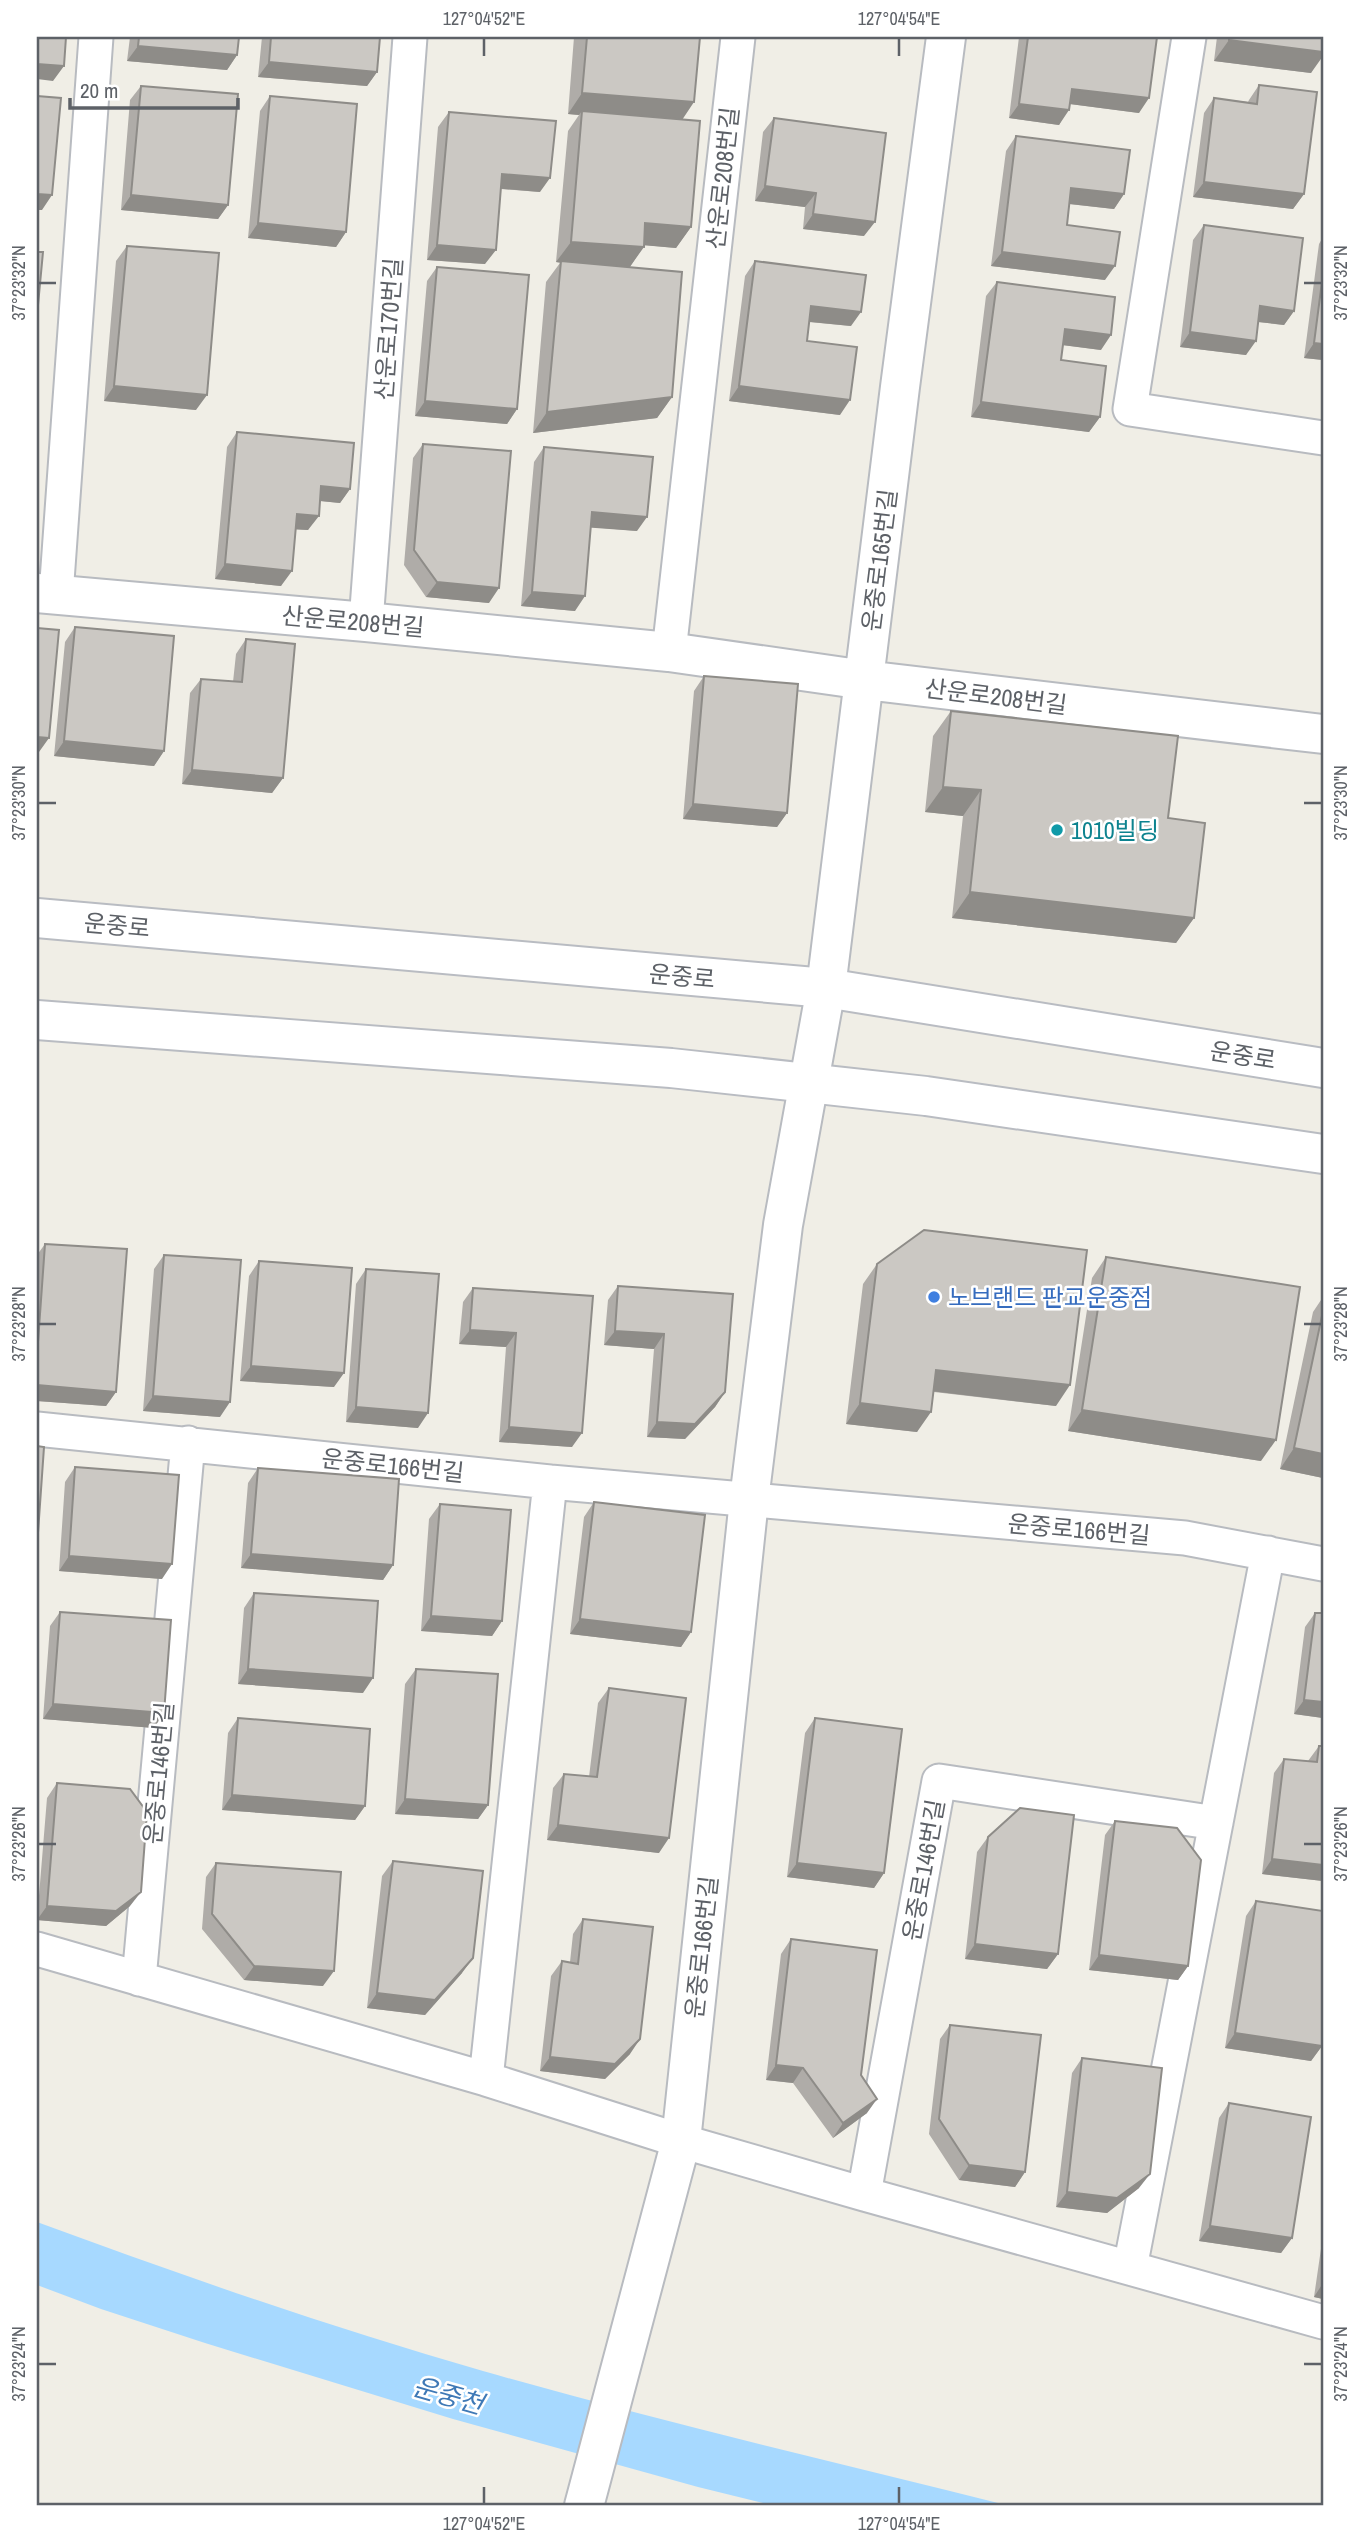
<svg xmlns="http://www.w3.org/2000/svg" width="1360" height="2543" font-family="'Archivo Narrow','Noto Sans KR',sans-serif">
  <rect width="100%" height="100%" fill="#f0eee6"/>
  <!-- water -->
  <path fill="#a7d9ff" d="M 37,2222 C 184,2276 332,2328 483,2371 C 657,2421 834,2462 1010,2506 L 775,2506 L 698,2487 L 453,2419 L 205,2343 L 101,2309 L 37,2285 Z"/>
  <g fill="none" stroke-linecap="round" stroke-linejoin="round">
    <defs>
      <path id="lane" d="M 1189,37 L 1130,409 L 1323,438
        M 56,595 L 96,37
        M 366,622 L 410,37
        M 669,652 L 738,37
        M 37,1429 L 550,1482 L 1185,1538 L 1323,1564
        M 37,1949 L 486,2079 L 681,2141 L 864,2194 L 1323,2322
        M 139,1979 L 188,1443
        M 486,2079 L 550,1482
        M 864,2194 L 939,1781 L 1216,1823
        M 1130,2268 L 1268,1553"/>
      <path id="street" d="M 37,593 L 366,622 L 669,652 L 865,680 L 1323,734
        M 584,2506 L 681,2141 L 749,1500 L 783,1225 L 826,988 L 900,387 L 946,37"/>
      <path id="secondary" d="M 37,918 L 826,988 L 1323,1068
        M 37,1020 L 671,1068 L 926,1096 L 1323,1154"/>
    </defs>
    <!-- lane casing -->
    <use href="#lane" stroke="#b8bbc0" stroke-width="37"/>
    <!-- street casing -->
    <use href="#street" stroke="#b8bbc0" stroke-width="42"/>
    <!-- secondary casing -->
    <use href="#secondary" stroke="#b9bcc2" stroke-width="42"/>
    <!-- lane -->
    <use href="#lane" stroke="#fff" stroke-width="33"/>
    <!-- street -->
    <use href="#street" stroke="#fff" stroke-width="38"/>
    <!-- secondary -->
    <use href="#secondary" stroke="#fff" stroke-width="38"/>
  </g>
  <!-- wall -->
  <path fill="#afaca8" d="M 130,37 L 239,37 L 237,55 L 227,70 L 127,61 Z
    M 262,37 L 380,37 L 377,72 L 367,86 L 258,77 Z
    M 574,37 L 700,37 L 682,119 L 691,227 L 676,248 L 644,245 L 630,267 L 672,397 L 657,418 L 533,433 L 546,282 L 560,263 L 556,262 L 568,131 L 579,115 L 568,114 Z
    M 1019,37 L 1157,37 L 1139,113 L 1070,104 L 1059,125 L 1009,118 Z
    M 1217,37 L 1323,37 L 1311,73 L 1214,61 Z
    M 1259,85 L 1304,194 L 1293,209 L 1193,197 L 1204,113 L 1214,98 L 1248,102 L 1249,100 Z
    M 141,86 L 228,205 L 218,219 L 121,210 L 130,100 Z
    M 270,96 L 346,232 L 336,247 L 248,238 L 260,111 Z
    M 449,112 L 540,192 L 501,189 L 485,264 L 427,260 L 438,127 Z
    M 774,118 L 864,236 L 803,229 L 805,207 L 755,201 L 763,132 Z
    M 1016,136 L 1124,194 L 1114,209 L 1069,204 L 1067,225 L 1105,280 L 991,266 L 1006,151 Z
    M 1204,225 L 1294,311 L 1284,325 L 1258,322 L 1246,355 L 1180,347 L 1193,240 Z
    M 1323,237 L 1323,360 L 1304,358 L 1319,244 Z
    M 127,246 L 196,410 L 104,401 L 116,261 Z
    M 755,261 L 851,326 L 809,322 L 807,341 L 840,415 L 729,401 L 745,276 Z
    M 437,267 L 517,409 L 507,424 L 415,416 L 427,281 Z
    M 997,282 L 1101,350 L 1063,345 L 1061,360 L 1100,417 L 1089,432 L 971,417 L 986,296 Z
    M 237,432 L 350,489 L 340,503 L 320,501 L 308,530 L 296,529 L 281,586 L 215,579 L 227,447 Z
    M 423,444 L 489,603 L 426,597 L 404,565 L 413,458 Z
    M 544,447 L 637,531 L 591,527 L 575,611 L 521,606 L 534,462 Z
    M 75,627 L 164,751 L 154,766 L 54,756 L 65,642 Z
    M 246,639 L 283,778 L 272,793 L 182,784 L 190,693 L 201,679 L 233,682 L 236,654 Z
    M 704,676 L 787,813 L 777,827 L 683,819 L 694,691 Z
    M 951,711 L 1168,818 L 1194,918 L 1176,943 L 952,918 L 963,816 L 925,812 L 933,736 Z
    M 45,1244 L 116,1392 L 106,1406 L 37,1401 L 37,1255 Z
    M 164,1255 L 220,1417 L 143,1411 L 154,1269 Z
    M 1106,1257 L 1261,1461 L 1068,1431 L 1092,1278 Z
    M 259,1261 L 334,1387 L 240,1381 L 249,1276 Z
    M 877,1264 L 1056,1406 L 934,1392 L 917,1432 L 846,1424 L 863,1284 Z
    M 366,1269 L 418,1428 L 346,1422 L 356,1284 Z
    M 618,1286 L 725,1392 L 715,1407 L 685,1439 L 647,1437 L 654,1349 L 604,1345 L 608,1300 Z
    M 473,1288 L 593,1296 L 572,1447 L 499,1442 L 506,1347 L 459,1344 L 463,1302 Z
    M 1323,1297 L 1323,1478 L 1280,1469 L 1313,1312 Z
    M 75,1467 L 162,1579 L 59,1571 L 65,1482 Z
    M 258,1468 L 393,1565 L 383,1580 L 241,1568 L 248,1483 Z
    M 594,1502 L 691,1632 L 681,1647 L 570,1634 L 584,1517 Z
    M 440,1504 L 502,1621 L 492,1636 L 421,1631 L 429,1519 Z
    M 254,1593 L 363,1693 L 238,1684 L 244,1608 Z
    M 60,1612 L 154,1728 L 43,1719 L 50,1626 Z
    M 1315,1613 L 1323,1718 L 1294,1714 L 1305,1627 Z
    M 416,1669 L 488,1805 L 478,1819 L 395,1814 L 405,1684 Z
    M 609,1688 L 659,1853 L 547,1840 L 553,1788 L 564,1774 L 589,1777 L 598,1703 Z
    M 238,1718 L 365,1806 L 355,1820 L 222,1810 L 228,1733 Z
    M 815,1718 L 884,1873 L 874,1888 L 787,1877 L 805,1733 Z
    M 1319,1746 L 1323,1881 L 1262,1874 L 1274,1773 L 1284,1759 L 1308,1761 Z
    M 57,1783 L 130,1906 L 106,1926 L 37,1920 L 47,1798 Z
    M 1115,1821 L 1188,1966 L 1178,1980 L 1089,1970 L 1105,1835 Z
    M 988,1837 L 1058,1954 L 1047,1969 L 965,1959 L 977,1852 Z
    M 393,1861 L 462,1973 L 425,2015 L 367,2008 L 382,1876 Z
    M 216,1863 L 323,1986 L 244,1980 L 202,1929 L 206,1877 Z
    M 1256,1901 L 1322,2046 L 1311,2061 L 1225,2048 L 1246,1916 Z
    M 583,1919 L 630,2054 L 605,2079 L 540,2071 L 551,1976 L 562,1961 L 570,1962 L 573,1934 Z
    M 791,1939 L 867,2113 L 833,2138 L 793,2083 L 766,2080 L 781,1954 Z
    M 950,2025 L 1025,2172 L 1015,2187 L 959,2180 L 929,2134 L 940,2039 Z
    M 1082,2058 L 1139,2188 L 1107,2213 L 1056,2207 L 1072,2073 Z
    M 1229,2103 L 1292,2238 L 1281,2253 L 1199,2241 L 1219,2118 Z
    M 1323,2235 L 1323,2299 L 1314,2297 Z"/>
  <!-- shaded-wall -->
  <path fill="#8e8c88" d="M 1229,40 L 1323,52 L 1323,56 L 1311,73 L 1214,61 Z
    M 138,46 L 237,55 L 227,70 L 127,61 Z
    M 269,62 L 377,72 L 367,86 L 258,77 Z
    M 37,64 L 64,66 L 53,81 L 37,79 Z
    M 1072,89 L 1149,98 L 1139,113 L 1062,103 Z
    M 582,93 L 694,102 L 680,123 L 582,111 L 579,115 L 568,114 Z
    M 1019,104 L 1069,110 L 1059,125 L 1009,118 Z
    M 502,174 L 550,178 L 540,192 L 492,188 Z
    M 1204,182 L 1304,194 L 1293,209 L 1193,197 Z
    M 765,186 L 816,193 L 805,207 L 755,201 Z
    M 1071,188 L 1124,194 L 1114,209 L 1061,203 Z
    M 37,194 L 52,195 L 42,210 L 37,210 Z
    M 131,195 L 228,205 L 218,219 L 121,210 Z
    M 813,214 L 875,222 L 864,236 L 803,229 Z
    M 258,223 L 346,232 L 336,247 L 248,238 Z
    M 645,223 L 691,227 L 676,248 L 630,244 Z
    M 571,242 L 644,247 L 629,268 L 556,262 Z
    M 437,245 L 496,250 L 485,264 L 427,260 Z
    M 1002,252 L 1115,266 L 1105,280 L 991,266 Z
    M 811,306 L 861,312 L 851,326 L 801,321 Z
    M 1260,306 L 1294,311 L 1284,325 L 1250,321 Z
    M 1065,329 L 1111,335 L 1101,350 L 1054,344 Z
    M 1190,332 L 1256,341 L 1246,355 L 1180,347 Z
    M 1314,343 L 1323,344 L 1323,360 L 1304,358 Z
    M 114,386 L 207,395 L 196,410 L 104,401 Z
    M 739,386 L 850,400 L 840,415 L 729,401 Z
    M 672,397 L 657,418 L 533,433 L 547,412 Z
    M 425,401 L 517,409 L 507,424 L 415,416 Z
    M 981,402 L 1100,417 L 1089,432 L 971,417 Z
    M 321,486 L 350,489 L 340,503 L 311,500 Z
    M 592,512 L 647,517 L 637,531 L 582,527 Z
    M 297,514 L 319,516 L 308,530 L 287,529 Z
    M 225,564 L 292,571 L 281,586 L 215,579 Z
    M 437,582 L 499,588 L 489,603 L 426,597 Z
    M 532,592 L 585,596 L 575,611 L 521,606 Z
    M 37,737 L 49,738 L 39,752 L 37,752 Z
    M 64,741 L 164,751 L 154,766 L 54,756 Z
    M 192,770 L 283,778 L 272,793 L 182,784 Z
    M 943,787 L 981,790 L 963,816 L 925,812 Z
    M 693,804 L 787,813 L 777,827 L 683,819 Z
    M 970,892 L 1194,918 L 1176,943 L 952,918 Z
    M 470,1330 L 516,1333 L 506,1347 L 459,1344 Z
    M 615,1331 L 664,1334 L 654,1349 L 604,1345 Z
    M 251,1366 L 344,1373 L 334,1387 L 240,1381 Z
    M 936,1370 L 1070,1385 L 1056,1406 L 922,1390 Z
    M 37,1385 L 116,1392 L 106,1406 L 37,1401 Z
    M 725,1392 L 715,1407 L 685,1439 L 647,1437 L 657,1422 Z
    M 153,1396 L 230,1402 L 220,1417 L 143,1411 Z
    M 860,1403 L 931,1412 L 917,1432 L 846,1424 Z
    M 356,1407 L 428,1413 L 418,1428 L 346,1422 Z
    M 1082,1410 L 1276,1440 L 1261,1461 L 1068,1431 Z
    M 509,1427 L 582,1433 L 572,1447 L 499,1442 Z
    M 1294,1448 L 1323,1454 L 1323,1478 L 1280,1469 Z
    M 251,1554 L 393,1565 L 383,1580 L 241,1568 Z
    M 69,1556 L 172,1564 L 162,1579 L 59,1571 Z
    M 431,1616 L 502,1621 L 492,1636 L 421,1631 Z
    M 580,1619 L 691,1632 L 681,1647 L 570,1634 Z
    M 248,1669 L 373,1678 L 363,1693 L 238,1684 Z
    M 1304,1700 L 1323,1702 L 1323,1718 L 1294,1714 Z
    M 53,1704 L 164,1713 L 154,1728 L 43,1719 Z
    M 232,1795 L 365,1806 L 355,1820 L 222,1810 Z
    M 405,1799 L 488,1805 L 478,1819 L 395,1814 Z
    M 558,1825 L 669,1838 L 659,1853 L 547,1840 Z
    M 1272,1859 L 1323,1865 L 1323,1881 L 1262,1874 Z
    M 797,1863 L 884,1873 L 874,1888 L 787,1877 Z
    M 141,1892 L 130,1906 L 106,1926 L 37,1920 L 47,1906 Z
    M 975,1944 L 1058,1954 L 1047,1969 L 965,1959 Z
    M 1099,1955 L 1188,1966 L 1178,1980 L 1089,1970 Z
    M 473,1958 L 462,1973 L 425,2015 L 367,2008 L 377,1993 Z
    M 254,1966 L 334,1971 L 323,1986 L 244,1980 Z
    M 1235,2033 L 1322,2046 L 1311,2061 L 1225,2048 Z
    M 640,2039 L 630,2054 L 605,2079 L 540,2071 L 550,2057 Z
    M 776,2065 L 803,2068 L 793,2083 L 766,2080 Z
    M 877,2099 L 867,2113 L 833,2138 L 843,2123 Z
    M 969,2165 L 1025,2172 L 1015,2187 L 959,2180 Z
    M 1150,2174 L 1139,2188 L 1107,2213 L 1056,2207 L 1067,2192 Z
    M 1210,2226 L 1292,2238 L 1281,2253 L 1199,2241 Z
    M 1323,2283 L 1323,2299 L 1314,2297 Z"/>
  <!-- building -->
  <path fill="#cbc8c3" stroke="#8e8c88" stroke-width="2" d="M 37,37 L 66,37 L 64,66 L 37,64 Z
    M 139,37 L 239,37 L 237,55 L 138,46 Z
    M 271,37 L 380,37 L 377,72 L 269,62 Z
    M 587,37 L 700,37 L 694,102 L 582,93 Z
    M 1028,37 L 1157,37 L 1149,98 L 1072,89 L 1069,110 L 1019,104 Z
    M 1229,37 L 1323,37 L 1323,52 L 1229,40 Z
    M 1259,85 L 1317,92 L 1304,194 L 1204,182 L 1214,98 L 1257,104 Z
    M 141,86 L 238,94 L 228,205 L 131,195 Z
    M 37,96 L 61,98 L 52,195 L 37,194 Z
    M 270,96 L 357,104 L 346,232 L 258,223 Z
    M 582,111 L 700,121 L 691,227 L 645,223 L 644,247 L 571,242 Z
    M 449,112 L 556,121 L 550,178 L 502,174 L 496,250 L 437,245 Z
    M 774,118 L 886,133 L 875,222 L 813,214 L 816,193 L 765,186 Z
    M 1016,136 L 1130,150 L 1124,194 L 1071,188 L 1067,225 L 1120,232 L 1115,266 L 1002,252 Z
    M 1204,225 L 1303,238 L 1294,311 L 1260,306 L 1256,341 L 1190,332 Z
    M 127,246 L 219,253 L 207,395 L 114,386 Z
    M 37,252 L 43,252 L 38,305 L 37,305 Z
    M 561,261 L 682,272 L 672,397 L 547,412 Z
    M 755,261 L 866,275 L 861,312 L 811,306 L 807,341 L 857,347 L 850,400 L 739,386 Z
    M 437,267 L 529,275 L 517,409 L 425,401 Z
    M 1323,274 L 1323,344 L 1314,343 Z
    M 997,282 L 1115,297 L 1111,335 L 1065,329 L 1061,360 L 1106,366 L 1100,417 L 981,402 Z
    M 237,432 L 354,443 L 350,489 L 321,486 L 319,516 L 297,514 L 292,571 L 225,564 Z
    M 423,444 L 511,451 L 499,588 L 437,582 L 414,550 Z
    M 544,447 L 653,457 L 647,517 L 592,512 L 585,596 L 532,592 Z
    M 75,627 L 174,636 L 164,751 L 64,741 Z
    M 37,628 L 59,630 L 49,738 L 37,737 Z
    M 246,639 L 295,644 L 283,778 L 192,770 L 201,679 L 242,682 Z
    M 704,676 L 798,684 L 787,813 L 693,804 Z
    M 951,711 L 1178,736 L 1168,818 L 1205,823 L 1194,918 L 970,892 L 981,790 L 943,787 Z
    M 924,1230 L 1087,1250 L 1070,1385 L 936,1370 L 931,1412 L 860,1403 L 877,1264 Z
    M 45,1244 L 127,1249 L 116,1392 L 37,1385 L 37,1356 Z
    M 164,1255 L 241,1260 L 230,1402 L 153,1396 Z
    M 1106,1257 L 1300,1287 L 1276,1440 L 1082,1410 Z
    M 259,1261 L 352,1268 L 344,1373 L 251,1366 Z
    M 366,1269 L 439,1274 L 428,1413 L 356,1407 Z
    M 618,1286 L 733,1294 L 725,1392 L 695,1424 L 657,1422 L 664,1334 L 615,1331 Z
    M 473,1288 L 593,1296 L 582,1433 L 509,1427 L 516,1333 L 470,1330 Z
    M 1323,1311 L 1323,1454 L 1294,1448 Z
    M 37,1446 L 44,1447 L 37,1547 Z
    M 75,1467 L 179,1475 L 172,1564 L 69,1556 Z
    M 258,1468 L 399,1479 L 393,1565 L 251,1554 Z
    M 594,1502 L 705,1515 L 691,1632 L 580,1619 Z
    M 440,1504 L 511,1510 L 502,1621 L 431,1616 Z
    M 254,1593 L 378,1601 L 373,1678 L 248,1669 Z
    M 60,1612 L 171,1620 L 164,1713 L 53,1704 Z
    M 1315,1613 L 1323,1613 L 1323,1702 L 1304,1700 Z
    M 416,1669 L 498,1674 L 488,1805 L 405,1799 Z
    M 609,1688 L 686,1698 L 669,1838 L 558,1825 L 564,1774 L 597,1777 Z
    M 238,1718 L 370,1729 L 365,1806 L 232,1795 Z
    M 815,1718 L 902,1729 L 884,1873 L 797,1863 Z
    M 1319,1746 L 1323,1746 L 1323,1865 L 1272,1859 L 1284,1759 L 1317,1762 Z
    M 57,1783 L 130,1789 L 147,1812 L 141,1892 L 116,1911 L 47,1906 Z
    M 1020,1808 L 1074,1815 L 1058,1954 L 975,1944 L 988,1837 Z
    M 1115,1821 L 1177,1828 L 1201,1860 L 1188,1966 L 1099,1955 Z
    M 393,1861 L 483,1871 L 473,1958 L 435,2000 L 377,1993 Z
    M 216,1863 L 341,1872 L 334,1971 L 254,1966 L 212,1914 Z
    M 1256,1901 L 1323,1911 L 1323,2036 L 1322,2046 L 1235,2033 Z
    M 583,1919 L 653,1927 L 640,2039 L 615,2064 L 550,2057 L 562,1961 L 578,1964 Z
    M 791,1939 L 877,1950 L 861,2075 L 877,2099 L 843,2123 L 803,2068 L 776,2065 Z
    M 950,2025 L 1041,2035 L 1025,2172 L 969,2165 L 939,2119 Z
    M 1082,2058 L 1162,2068 L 1150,2174 L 1117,2198 L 1067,2192 Z
    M 1229,2103 L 1311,2117 L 1292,2238 L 1210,2226 Z"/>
  <!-- ticks -->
  <path fill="none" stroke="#5d6167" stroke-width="2.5" d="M 484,38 L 484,56M 899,38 L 899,56M 38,283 L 56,283M 1304,283 L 1322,283M 38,803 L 56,803M 1304,803 L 1322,803M 38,1324 L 56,1324M 1304,1324 L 1322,1324M 38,1844 L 56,1844M 1304,1844 L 1322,1844M 38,2364 L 56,2364M 1304,2364 L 1322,2364M 484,2487 L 484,2504M 899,2487 L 899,2504"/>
  <!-- markers -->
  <circle fill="#0f9aa8" stroke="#fff" stroke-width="2.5" cx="1057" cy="830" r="7"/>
  <circle fill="#3f7fe0" stroke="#fff" stroke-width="2.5" cx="934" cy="1297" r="7"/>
  <g text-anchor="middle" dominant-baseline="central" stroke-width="5" stroke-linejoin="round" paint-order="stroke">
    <!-- street labels -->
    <g font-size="24" fill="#5d6167" stroke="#fff">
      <text transform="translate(722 178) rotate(-84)">산운로208번길</text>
      <text transform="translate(388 329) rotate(-86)">산운로170번길</text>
      <text transform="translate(879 560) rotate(-83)">운중로165번길</text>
      <text transform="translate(353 621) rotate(5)">산운로208번길</text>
      <text transform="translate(996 696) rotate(7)">산운로208번길</text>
      <text transform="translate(117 925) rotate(5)">운중로</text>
      <text transform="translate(682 976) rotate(5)">운중로</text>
      <text transform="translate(1243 1055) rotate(9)">운중로</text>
      <text transform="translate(393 1465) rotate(6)">운중로166번길</text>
      <text transform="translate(1079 1529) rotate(5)">운중로166번길</text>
      <text transform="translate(158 1773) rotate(-85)">운중로146번길</text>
      <text transform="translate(923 1870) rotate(-80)">운중로146번길</text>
      <text transform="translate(701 1947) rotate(-84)">운중로166번길</text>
    </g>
    <!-- culture labels -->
    <g font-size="24" fill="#0d838f" stroke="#fff" text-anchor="start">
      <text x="1071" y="830">1010빌딩</text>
    </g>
    <!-- shop labels -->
    <g font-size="24" fill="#366cbe" stroke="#fff" text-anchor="start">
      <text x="948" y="1297">노브랜드 판교운중점</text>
    </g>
    <!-- water labels -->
    <g font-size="26" font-style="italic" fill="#3f79b6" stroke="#fff">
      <text transform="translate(448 2395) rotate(16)">운중천</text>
    </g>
  </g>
  <!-- border -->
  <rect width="1360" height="2543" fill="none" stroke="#ffffff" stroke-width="77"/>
  <!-- scale -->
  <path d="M70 98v10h168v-10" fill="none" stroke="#5d6167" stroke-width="3.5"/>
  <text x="80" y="98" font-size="21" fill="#5d6167" stroke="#ffffff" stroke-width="5" paint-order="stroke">20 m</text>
  <rect x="38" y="38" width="1284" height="2466" fill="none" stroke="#5d6167" stroke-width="2.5"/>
  <g font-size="18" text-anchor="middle" fill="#5d6167">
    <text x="484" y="25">127°04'52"E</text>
    <text x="899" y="25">127°04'54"E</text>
    <text transform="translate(19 283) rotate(-90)" y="6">37°23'32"N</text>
    <text transform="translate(1341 283) rotate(-90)" y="6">37°23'32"N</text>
    <text transform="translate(19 803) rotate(-90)" y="6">37°23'30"N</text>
    <text transform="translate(1341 803) rotate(-90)" y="6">37°23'30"N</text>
    <text transform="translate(19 1324) rotate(-90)" y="6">37°23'28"N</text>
    <text transform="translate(1341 1324) rotate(-90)" y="6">37°23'28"N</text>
    <text transform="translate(19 1844) rotate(-90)" y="6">37°23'26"N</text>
    <text transform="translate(1341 1844) rotate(-90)" y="6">37°23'26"N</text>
    <text transform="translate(19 2364) rotate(-90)" y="6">37°23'24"N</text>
    <text transform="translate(1341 2364) rotate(-90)" y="6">37°23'24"N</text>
    <text x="484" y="2530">127°04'52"E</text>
    <text x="899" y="2530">127°04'54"E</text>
  </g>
</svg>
